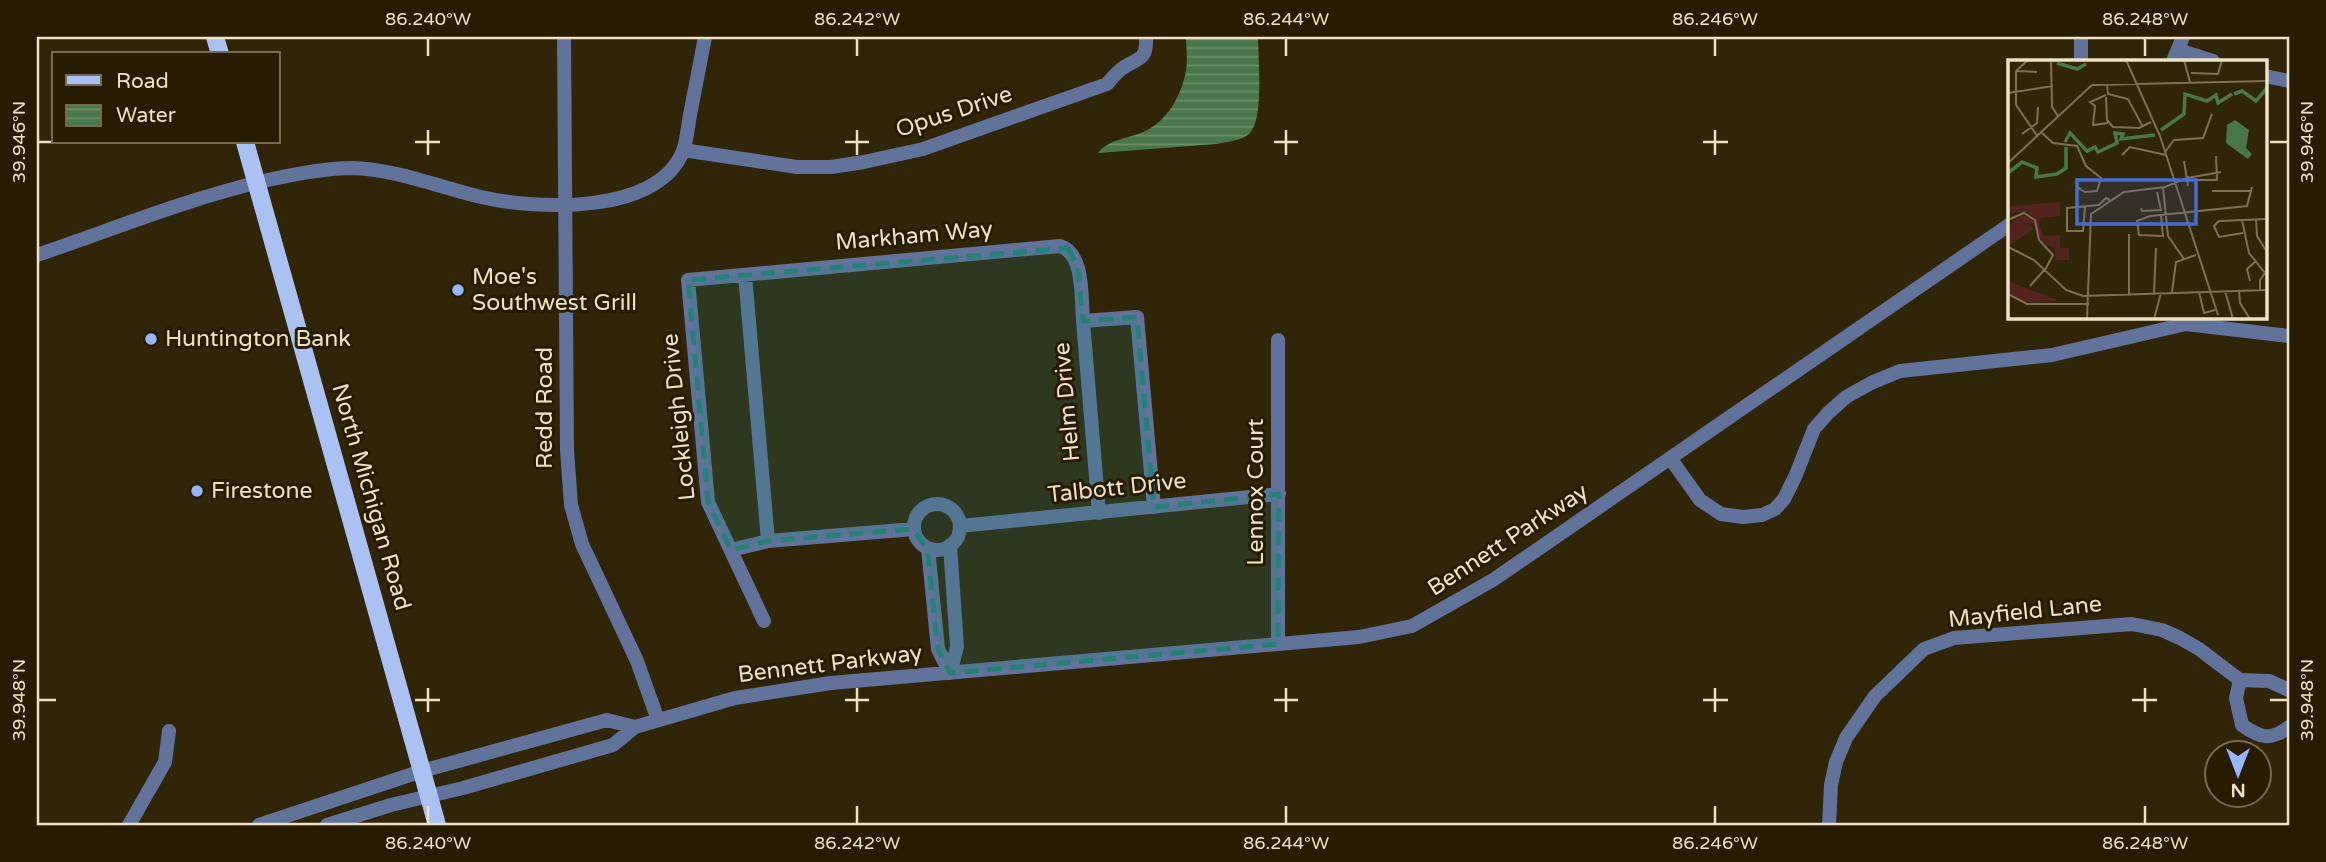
<svg xmlns="http://www.w3.org/2000/svg" width="2326" height="862" font-family="'Varela Round',sans-serif">
  <defs>
    <pattern id="water-rules" width="6" height="5" patternUnits="userSpaceOnUse" patternTransform="scale(1.75)"><rect width="6" height="5" fill="#49764b"/><path d="M0 2.5h6" fill="none" stroke="#6c906c"/></pattern>
  </defs>
  <rect width="100%" height="100%" fill="#312509"/>
  <!-- water -->
  <path fill="url(#water-rules)" d="M 1186,37 L 1258,37 C 1258,58 1265,122 1248,135 C 1239,141 1227,142 1216,144 L 1098,153 C 1109,139 1127,139 1143,132 C 1167,122 1182,95 1186,70 C 1188,60 1186,47 1186,37 Z"/>
  <g fill="none" stroke-linecap="round" stroke-linejoin="round">
    <!-- street -->
    <path stroke="#61739a" stroke-width="14" d="M 564,37 L 567,450 L 571,505 L 582,544 L 637,661 L 658,720
      M 2081,37 L 2081,61
      M 2178,50 L 2213,61
      M 2173,61 L 2183,37
      M 2265,76 L 2289,81
      M 683,150 L 797,167 L 831,167 L 864,162 L 923,149 L 1107,84 C 1112,78 1118,71 1124,67 C 1140,57 1147,60 1146,37
      M 37,255 C 114,229 189,198 268,180 C 295,174 324,168 352,168 C 395,169 439,187 481,197 C 537,210 657,215 683,151 C 687,140 688,126 690,115 C 695,89 700,63 705,37
      M 745,275 L 768,541
      M 1670,458 L 1700,500 L 1721,514 L 1743,517 L 1762,515 L 1775,509 L 1784,499 L 1795,477 L 1814,429 L 1828,413 L 1846,397 L 1871,383 L 1900,371 L 2052,355 L 2186,324 L 2289,336
      M914 527a23 23 0 1 1 46 0a23 23 0 1 1-46 0Z
      M 1099,513 L 1083,321 L 1137,317 L 1154,507
      M 960,526 L 1279,494
      M 928,548 L 938,649 L 950,673
      M 731,550 L 768,541 L 914,529
      M 764,621 L 708,502 L 688,280 L 1060,246 C 1085,254 1081,299 1083,321
      M 1278,644 L 1278,340
      M 950,673 L 957,647 L 950,545
      M 2240,680 L 2236,698 L 2242,725 C 2260,738 2271,741 2289,727
      M 129,825 L 165,762 L 169,731
      M 259,825 L 422,771 L 607,720 L 635,727
      M 327,825 L 391,805 L 463,788 L 613,745 L 635,727 L 735,698 L 831,683 L 1359,637 L 1412,626 L 1493,580 L 2009,225
      M 1829,825 L 1831,785 L 1836,762 L 1846,738 L 1875,696 L 1924,649 L 1954,638 L 2132,624 L 2162,630 L 2180,638 L 2199,649 L 2240,680 L 2269,681 L 2289,690"/>
    <!-- primary -->
    <path stroke="#aac1f1" stroke-width="18" d="M 215,37 L 220,54
      M 245,142 L 437,825"/>
  </g>
  <!-- marked area -->
  <path fill="#258177" fill-opacity="0.2" stroke="#258177" stroke-width="5" stroke-dasharray="14 9" stroke-linejoin="round" d="M 1068,248 L 1078,267 L 1083,321 L 1137,317 L 1154,507 L 1279,494 L 1278,644 L 950,673 L 938,649 L 927,548 L 912,529 L 768,541 L 731,550 L 708,502 L 688,280 Z"/>
  <!-- ticks -->
  <path fill="none" stroke="#eee1c6" stroke-width="2.5" d="M 428,38 L 428,56M 857,38 L 857,56M 1286,38 L 1286,56M 1715,38 L 1715,56M 2145,38 L 2145,56M 428,130 L 428,155M 857,130 L 857,155M 1286,130 L 1286,155M 1715,130 L 1715,155M 38,142 L 56,142M 415,142 L 440,142M 845,142 L 869,142M 1274,142 L 1298,142M 1703,142 L 1728,142M 2270,142 L 2288,142M 428,688 L 428,712M 857,688 L 857,712M 1286,688 L 1286,712M 1715,688 L 1715,712M 2145,688 L 2145,712M 38,700 L 56,700M 415,700 L 440,700M 845,700 L 869,700M 1274,700 L 1298,700M 1703,700 L 1728,700M 2132,700 L 2157,700M 2270,700 L 2288,700M 428,806 L 428,824M 857,806 L 857,824M 1286,806 L 1286,824M 1715,806 L 1715,824M 2145,806 L 2145,824"/>
  <!-- markers -->
  <g fill="#96b6fd" stroke="#271b01" stroke-width="2.5">
    <circle cx="458" cy="290" r="7"/>
    <circle cx="151" cy="339" r="7"/>
    <circle cx="197" cy="491" r="7"/>
  </g>
  <g text-anchor="middle" dominant-baseline="central" stroke-width="6" stroke-linejoin="round" paint-order="stroke">
    <!-- street labels -->
    <g font-size="23" fill="#eee1c6" stroke="#271b01">
      <text transform="translate(954 112) rotate(-18)">Opus Drive</text>
      <text transform="translate(914 236) rotate(-5)">Markham Way</text>
      <text transform="translate(1067 402) rotate(-95)">Helm Drive</text>
      <text transform="translate(545 408) rotate(-90)">Redd Road</text>
      <text transform="translate(679 417) rotate(-96)">Lockleigh Drive</text>
      <text transform="translate(1117 488) rotate(-6)">Talbott Drive</text>
      <text transform="translate(1256 492) rotate(-90)">Lennox Court</text>
      <text transform="translate(371 497) rotate(74)">North Michigan Road</text>
      <text transform="translate(1508 540) rotate(-33)">Bennett Parkway</text>
      <text transform="translate(2025 612) rotate(-6)">Mayfield Lane</text>
      <text transform="translate(830 664) rotate(-7)">Bennett Parkway</text>
    </g>
    <!-- poi labels -->
    <g font-size="23" fill="#eee1c6" stroke="#271b01" text-anchor="start">
      <text x="472" y="277">Moe's<tspan x="472" dy="26">Southwest Grill</tspan></text>
      <text x="165" y="339">Huntington Bank</text>
      <text x="211" y="491">Firestone</text>
    </g>
  </g>
  <!-- overview -->
  <g transform="translate(2008 60)">
    <rect width="259" height="259" fill="#312509"/>
    <path d="M 52,142 L 52,156 L 32,158 L 32,167 L 36,176 L 52,175 L 52,188 L 61,188 L 61,200 L 47,200 L 47,189 L 33,181 L 26,166 L 20,163 L 1,171 L 0,166 L 14,155 L 28,159 L 20,152 L 0,153 L 0,146 Z" fill="#532320"/>
    <path d="M 20,163 L 26,169 L 0,186 L 0,171 ZM 0,221 L 49,240 L 49,241 L 15,242 L 0,232 Z" fill="#532320"/>
    <path d="M 227,60 L 241,70 L 238,88 L 244,94 L 240,99 L 218,83 L 219,65 Z" fill="#49764b"/>
    <path fill="none" stroke="#49764b" stroke-width="3.5" d="M 49,3 L 69,9 L 78,4M 226,34 L 234,31 L 248,41 L 259,28M 153,70 L 176,54 L 177,34 L 199,41 L 208,35 L 210,43 L 224,34M 57,82 L 62,73 L 79,91 L 87,87 L 90,92 L 109,83 L 107,73 L 115,74 L 113,79 L 147,75M 0,113 L 14,102 L 29,108 L 28,117 L 49,114 L 58,108 L 58,87"/>
    <path fill="none" stroke="#7d7055" stroke-width="2" d="M 20,0 L 8,11 L 8,45 L 30,77M 43,0 L 44,47 L 50,56M 118,0 L 152,76 L 210,255M 176,0 L 182,22M 8,11 L 29,12M 183,13 L 210,14 L 214,0M 99,25 L 100,34 L 120,39 L 135,67M 0,33 L 45,26M 98,35 L 82,42 L 87,46 L 85,65 L 100,63M 98,37 L 99,60 L 105,67 L 131,68 L 143,62M 34,73 L 45,83 L 69,86 L 78,106 L 93,118 L 89,131 L 77,132 L 70,128 L 70,127 L 73,129M 14,74 L 29,63 L 30,47M 157,92 L 166,80 L 195,78 L 204,54M 114,95 L 122,87 L 158,95M 176,101 L 180,126M 0,103 L 84,25 L 259,21M 179,118 L 213,112M 182,120 L 209,120 L 208,96M 155,127 L 160,176 L 176,199M 204,131 L 244,131M 77,147 L 75,171 L 59,171 L 59,148 L 91,145 L 98,138 L 102,140M 133,148 L 134,151 L 153,150 L 149,132M 153,156 L 155,176 L 131,175 L 129,161 L 142,156 L 239,146 L 244,127M 2,159 L 16,153 L 27,160 L 31,180 L 45,195 L 37,210M 248,159 L 249,176 L 259,192M 234,160 L 241,193 L 257,213M 235,173 L 211,177 L 206,166 L 211,161 L 259,159M 0,187 L 26,200 L 58,230 L 75,236 L 259,230M 242,221 L 239,209 L 247,202M 22,226 L 37,209M 252,230 L 252,220 L 259,210M 217,231 L 225,259M 231,231 L 232,243 L 242,259M 164,232 L 168,202 L 188,195M 191,232 L 196,253 L 207,250M 146,233 L 148,188M 0,234 L 19,244 L 81,244M 121,235 L 121,174M 79,259 L 83,154 L 116,132 L 157,127 L 181,117M 146,259 L 153,233"/>
    <path fill="#476bd4" fill-opacity="0.15" stroke="#476bd4" stroke-width="3.5" d="M 69,120 L 188,120 L 188,164 L 69,164 Z"/>
    <rect width="259" height="259" fill="none" stroke="#eee1c6" stroke-width="3.5"/>
  </g>
  <!-- border -->
  <rect width="2326" height="862" fill="none" stroke="#271b01" stroke-width="77"/>
  <!-- legend -->
  <rect x="52" y="52" width="228" height="91" fill="#271b01" stroke="#776a50" stroke-width="2"/>
  <rect x="66" y="75" width="35" height="10" fill="#aac1f1" stroke="#776a50" stroke-width="2"/>
  <text x="116" y="88" font-size="21" fill="#eee1c6">Road</text>
  <rect x="66" y="105" width="35" height="21" fill="url(#water-rules)" stroke="#776a50" stroke-width="2"/>
  <text x="116" y="122" font-size="21" fill="#eee1c6">Water</text>
  <!-- north arrow -->
  <g transform="translate(2238 774) rotate(180)"><circle r="33" fill="#271b01" stroke="#776a50" stroke-width="2"/>
  <path d="M0-5L12 26L0 18L-12 26Z" fill="#96b6fd"/>
  <text y="-10" font-size="19" font-weight="bold" text-anchor="middle" fill="#eee1c6">N</text>
  </g>
  <rect x="38" y="38" width="2250" height="786" fill="none" stroke="#eee1c6" stroke-width="2.5"/>
  <g font-size="18" text-anchor="middle" fill="#eee1c6">
    <text x="428" y="25">86.240°W</text>
    <text x="857" y="25">86.242°W</text>
    <text x="1286" y="25">86.244°W</text>
    <text x="1715" y="25">86.246°W</text>
    <text x="2145" y="25">86.248°W</text>
    <text transform="translate(2307 142) rotate(-90)" y="6">39.946°N</text>
    <text transform="translate(19 142) rotate(-90)" y="6">39.946°N</text>
    <text transform="translate(2307 700) rotate(-90)" y="6">39.948°N</text>
    <text transform="translate(19 700) rotate(-90)" y="6">39.948°N</text>
    <text x="428" y="849">86.240°W</text>
    <text x="857" y="849">86.242°W</text>
    <text x="1286" y="849">86.244°W</text>
    <text x="1715" y="849">86.246°W</text>
    <text x="2145" y="849">86.248°W</text>
  </g>
</svg>
